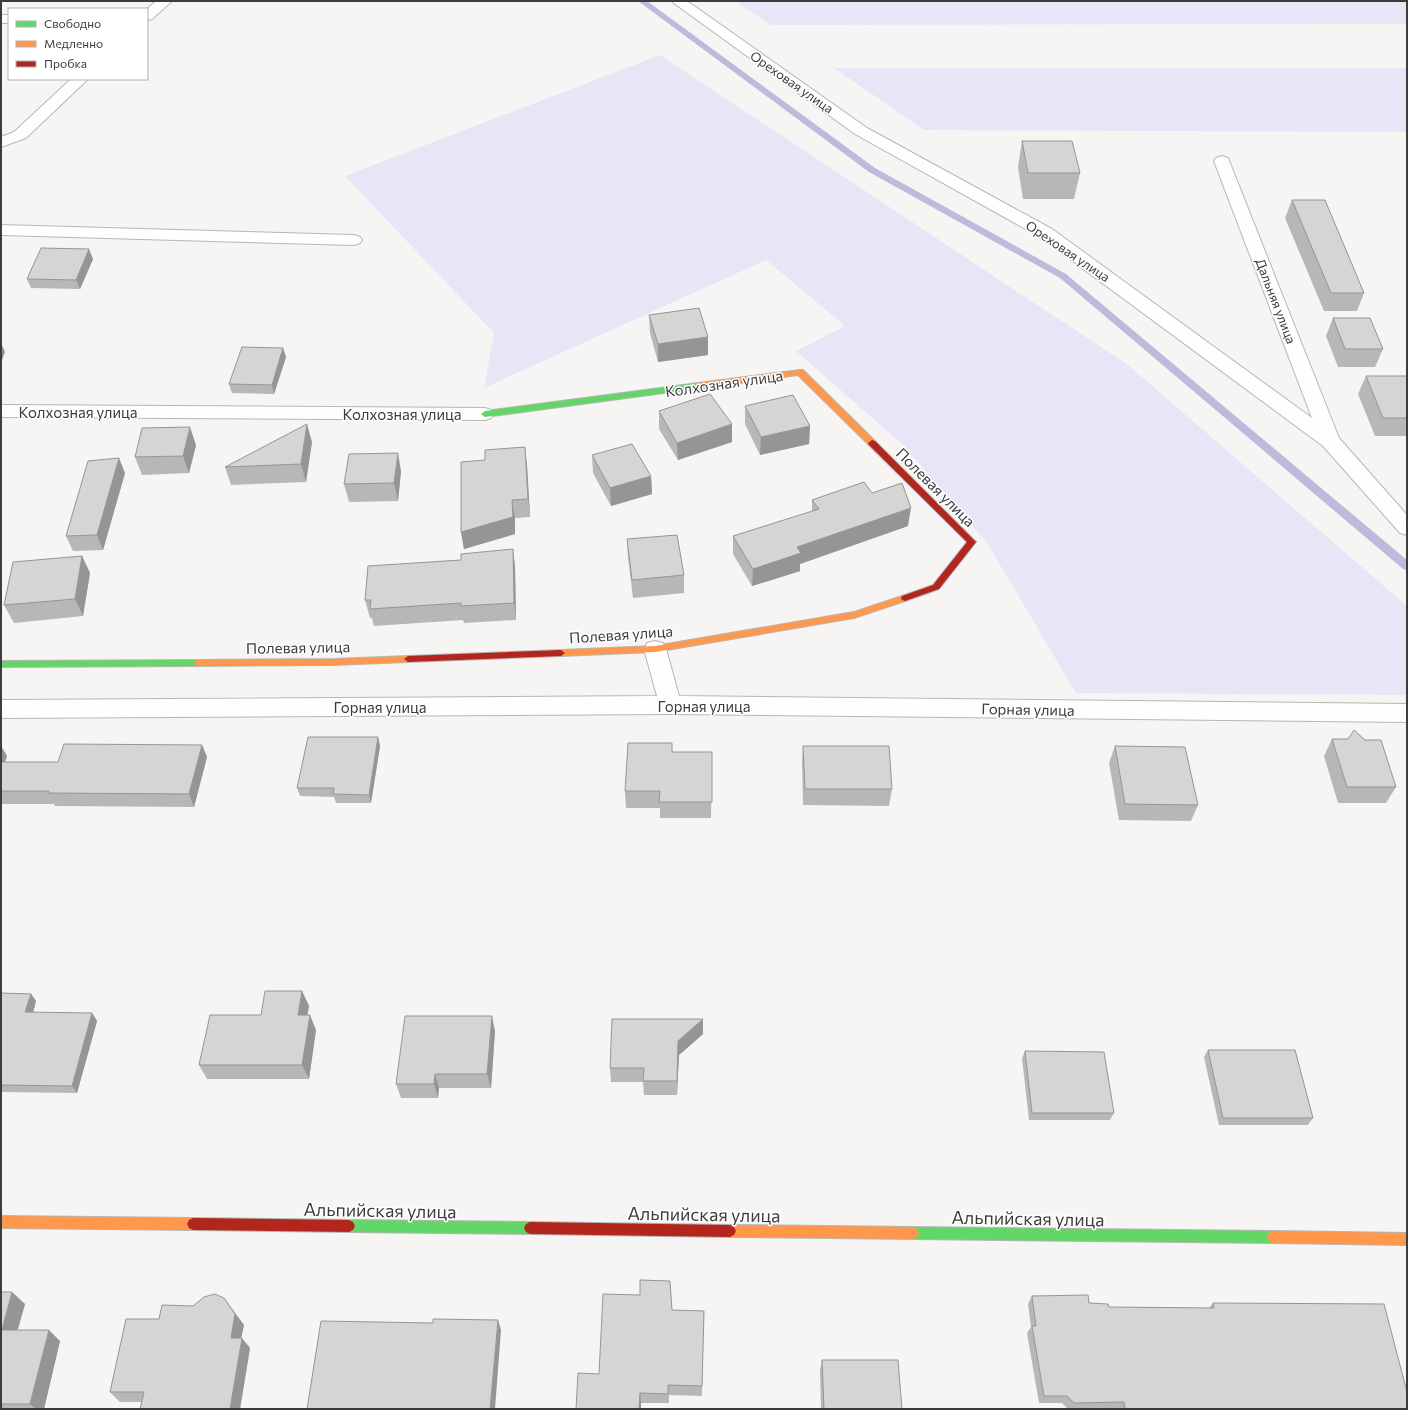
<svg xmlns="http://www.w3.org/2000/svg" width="1408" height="1410" font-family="Commissioner,sans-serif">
  <rect width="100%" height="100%" fill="#f7f5f4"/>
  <!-- green -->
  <path fill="#e8e6f6" d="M 735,1 L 1407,1 L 1407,24 L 771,25 Z
    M 660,55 L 1128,365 L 1407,606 L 1407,695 L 1076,693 L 987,543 L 903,445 L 796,351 L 845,326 L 766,260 L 484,388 L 494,333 L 345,176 Z
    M 834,68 L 1407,68 L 1407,132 L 924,130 Z"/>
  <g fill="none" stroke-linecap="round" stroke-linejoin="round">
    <!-- stream -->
    <path fill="#bebadc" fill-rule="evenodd" d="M 638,1 L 647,1 L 875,168 L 1066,274 L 1407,560 L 1407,570 L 1403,569 L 1060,278 L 869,172 Z"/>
    <defs>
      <path id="lane" d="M 1,15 L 9,15 L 9,23 L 1,23 Z
        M 1,225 L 354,235 L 360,237 L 362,240 L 360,243 L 354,245 L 1,235 Z
        M 1,405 L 485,408 L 491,410 L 494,414 L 491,418 L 485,420 L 1,417 Z"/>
      <path id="street" d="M 156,1 L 172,1 L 152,19 L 147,20 L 147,9 Z
        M 671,1 L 687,1 L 867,128 L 1052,229 L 1312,418 L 1214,161 L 1216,158 L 1222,156 L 1228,158 L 1339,438 L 1407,515 L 1407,535 L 1400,533 L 1323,446 L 1040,237 L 855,134 Z
        M 71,79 L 88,79 L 26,138 L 1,147 L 1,137 L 14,132 Z
        M 655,641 L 663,643 L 666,649 L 679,696 L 1407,704 L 1407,722 L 670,714 L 1,718 L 1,700 L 657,696 L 644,649 L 647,643 Z"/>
      <path id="fast" d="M 698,383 L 702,386 L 701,388 L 485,417 L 481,414 L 485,411 Z
        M 197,660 L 201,663 L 197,666 L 1,667 L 1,661 Z
        M 349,1220 L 530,1222 L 534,1224 L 536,1228 L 534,1232 L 530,1234 L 349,1232 L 345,1230 L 343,1226 L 345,1222 Z
        M 913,1227 L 1273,1231 L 1277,1233 L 1279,1237 L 1277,1241 L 1273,1243 L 913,1239 L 909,1237 L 907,1233 L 909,1229 Z"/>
      <path id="slow" d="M 800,370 L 803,370 L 875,441 L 876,443 L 875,445 L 869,445 L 798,375 L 698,389 L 694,386 L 698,383 Z
        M 905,595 L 908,596 L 909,598 L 908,600 L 854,618 L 655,652 L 561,656 L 557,653 L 561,650 L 655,646 L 854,612 Z
        M 408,656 L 412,659 L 408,662 L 334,665 L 197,666 L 193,663 L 197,660 L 334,659 Z
        M 1,1216 L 193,1218 L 197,1220 L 199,1224 L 197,1228 L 193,1230 L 1,1228 Z
        M 730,1225 L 913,1227 L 917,1229 L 919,1233 L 917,1237 L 913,1239 L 730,1237 L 726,1235 L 724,1231 L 726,1227 Z
        M 1273,1231 L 1407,1233 L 1407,1245 L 1273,1243 L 1269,1241 L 1267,1237 L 1269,1233 Z"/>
      <path id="jam" d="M 872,440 L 875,441 L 976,542 L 939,589 L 905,601 L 902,600 L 901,598 L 902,596 L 933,585 L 967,542 L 869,445 L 868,443 Z
        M 561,650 L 565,653 L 561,656 L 408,662 L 404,659 L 408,656 Z
        M 193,1218 L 349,1220 L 353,1222 L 355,1226 L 353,1230 L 349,1232 L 193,1230 L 189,1228 L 187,1224 L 189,1220 Z
        M 530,1222 L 730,1225 L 734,1227 L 736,1231 L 734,1235 L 730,1237 L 530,1234 L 526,1232 L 524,1228 L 526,1224 Z"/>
    </defs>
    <!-- lane casing -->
    <use href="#lane" stroke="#b8b6b5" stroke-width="2"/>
    <!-- street casing -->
    <use href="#street" stroke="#b8b6b5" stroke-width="2"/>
    <!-- fast casing -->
    <use href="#fast" stroke="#b8b6b5" stroke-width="2"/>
    <!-- slow casing -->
    <use href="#slow" stroke="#b8b6b5" stroke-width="2"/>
    <!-- jam casing -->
    <use href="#jam" stroke="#b8b6b5" stroke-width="2"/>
    <!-- lane -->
    <use href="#lane" fill="#fefefd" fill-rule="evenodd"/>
    <!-- street -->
    <use href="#street" fill="#fefefd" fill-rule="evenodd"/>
    <!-- fast -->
    <use href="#fast" fill="#63d668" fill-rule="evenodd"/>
    <!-- slow -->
    <use href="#slow" fill="#ff974d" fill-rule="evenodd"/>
    <!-- jam -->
    <use href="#jam" fill="#b3261e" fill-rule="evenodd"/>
  </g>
  <!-- wall -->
  <path fill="#b8b7b6" d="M 1022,141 L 1080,173 L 1074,199 L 1023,199 L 1018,167 Z
    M 1292,200 L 1364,293 L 1357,311 L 1324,311 L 1285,218 Z
    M 93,259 L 80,289 L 31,288 L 27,279 Z
    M 649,315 L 708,337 L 708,355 L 658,362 L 650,333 Z
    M 1333,318 L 1383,349 L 1375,367 L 1338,367 L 1326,336 Z
    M 283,348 L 286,357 L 274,394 L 232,393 L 229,384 Z
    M 1366,376 L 1407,376 L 1407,436 L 1375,436 L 1358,394 Z
    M 745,406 L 810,426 L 809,444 L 760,455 L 745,424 Z
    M 659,411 L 732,424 L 732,442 L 678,460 L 659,429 Z
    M 312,442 L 306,482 L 231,485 L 225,467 Z
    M 196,445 L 189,473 L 142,475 L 135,457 Z
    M 592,455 L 651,476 L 652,494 L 611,506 L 593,473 Z
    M 527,465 L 530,517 L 515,518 L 515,534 L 464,549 L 461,532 Z
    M 401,471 L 398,501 L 349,502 L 344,484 Z
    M 125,473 L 103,550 L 73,551 L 66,536 Z
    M 872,493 L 908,526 L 800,564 L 800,571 L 752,586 L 733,554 L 733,536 L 812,512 L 812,500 Z
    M 627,539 L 684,575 L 684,593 L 633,598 L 628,557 Z
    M 513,549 L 515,567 L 516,620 L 464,623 L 463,620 L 374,626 L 372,618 L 370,618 L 365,600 L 461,560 Z
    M 82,556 L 90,573 L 83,616 L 14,623 L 4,605 Z
    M 378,737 L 380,746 L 371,803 L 336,803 L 334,797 L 300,796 L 297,788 Z
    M 1332,739 L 1396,787 L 1386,803 L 1338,803 L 1324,756 Z
    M 672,743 L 672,752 L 712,752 L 711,818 L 660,818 L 660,808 L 626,808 L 625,791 Z
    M 202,745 L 207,757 L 194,807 L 55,806 L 54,804 L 1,804 L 1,746 L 7,756 L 5,762 L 58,762 Z
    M 803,746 L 892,789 L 889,806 L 803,805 L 802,762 Z
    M 1115,746 L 1198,805 L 1191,821 L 1119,820 L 1109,763 Z
    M 302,991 L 309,1006 L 307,1015 L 316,1030 L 309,1079 L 207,1079 L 199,1065 L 261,1015 Z
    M 1,993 L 31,994 L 36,1001 L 33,1013 L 92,1013 L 97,1021 L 77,1093 L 1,1092 Z
    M 495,1031 L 491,1088 L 439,1088 L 438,1098 L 401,1098 L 396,1084 Z
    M 703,1034 L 679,1055 L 677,1095 L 644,1095 L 643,1082 L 611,1082 L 610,1068 Z
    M 1208,1050 L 1313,1118 L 1308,1125 L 1219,1125 L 1204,1057 Z
    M 1025,1051 L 1114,1113 L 1110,1120 L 1029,1120 L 1022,1058 Z
    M 1,1292 L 25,1304 L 18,1330 L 60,1341 L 44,1409 L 1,1409 Z
    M 1032,1296 L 1089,1303 L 1109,1307 L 1209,1308 L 1213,1303 L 1407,1409 L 1068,1409 L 1062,1403 L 1039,1403 L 1027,1333 L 1031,1327 L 1028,1304 Z
    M 672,1310 L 704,1311 L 702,1396 L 669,1395 L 669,1403 L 641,1403 L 641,1409 L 576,1409 L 599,1374 Z
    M 159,1319 L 244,1325 L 241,1338 L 250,1348 L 240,1409 L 140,1409 L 142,1402 L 120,1402 L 110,1392 Z
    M 822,1360 L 902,1409 L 821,1409 L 820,1370 Z"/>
  <!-- shaded-wall -->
  <path fill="#969594" d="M 89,249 L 93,259 L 80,289 L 76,280 Z
    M 708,337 L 708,355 L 658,362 L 658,344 Z
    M 1,343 L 5,352 L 1,363 Z
    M 283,348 L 286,357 L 274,394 L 272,385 Z
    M 307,424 L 312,442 L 306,482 L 301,464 Z
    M 732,424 L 732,442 L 678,460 L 677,443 Z
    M 810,426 L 809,444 L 760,455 L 761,437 Z
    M 190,427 L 196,445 L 189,473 L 183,456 Z
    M 525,447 L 527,465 L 530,517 L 528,499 Z
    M 398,453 L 401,471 L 398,501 L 394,483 Z
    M 119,458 L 125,473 L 103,550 L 97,535 Z
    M 651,476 L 652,494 L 611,506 L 610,488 Z
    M 512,500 L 515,518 L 515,534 L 464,549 L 461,532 Z
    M 911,508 L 908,526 L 800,564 L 800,571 L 752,586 L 753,569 L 797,547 Z
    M 513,549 L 515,567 L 516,620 L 514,603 Z
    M 82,556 L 90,573 L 83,616 L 75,599 Z
    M 378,737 L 380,746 L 371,803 L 369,795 Z
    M 202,745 L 207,757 L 194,807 L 189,794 Z
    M 1,746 L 7,756 L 1,773 Z
    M 302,991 L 309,1006 L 305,1030 L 298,1015 Z
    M 31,994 L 36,1001 L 31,1020 L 25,1012 Z
    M 92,1013 L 97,1021 L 77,1093 L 72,1086 Z
    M 310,1015 L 316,1030 L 309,1079 L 302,1065 Z
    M 492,1016 L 495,1031 L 491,1088 L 487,1074 Z
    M 703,1019 L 703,1034 L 679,1055 L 677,1095 L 677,1081 L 678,1041 Z
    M 435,1074 L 439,1088 L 438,1098 L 434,1084 Z
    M 12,1292 L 25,1304 L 14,1341 L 2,1330 Z
    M 224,1298 L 244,1325 L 239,1348 L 231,1338 Z
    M 498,1320 L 501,1330 L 495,1409 L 490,1409 Z
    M 49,1330 L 60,1341 L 44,1409 L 36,1409 L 30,1404 Z
    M 242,1338 L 250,1348 L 240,1409 L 230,1409 Z
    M 640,1393 L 641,1403 L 641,1409 L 639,1409 Z"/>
  <!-- building -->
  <path fill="#d6d5d4" stroke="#969594" d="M 1022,141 L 1072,141 L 1080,173 L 1028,173 Z
    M 1292,200 L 1325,200 L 1364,293 L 1331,293 Z
    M 41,248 L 89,249 L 76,280 L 27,279 Z
    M 699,308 L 708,337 L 658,344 L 649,315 Z
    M 1333,318 L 1370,318 L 1383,349 L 1345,349 Z
    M 242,347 L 283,348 L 272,385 L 229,384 Z
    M 1366,376 L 1407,376 L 1407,418 L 1383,418 Z
    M 710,394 L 732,424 L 677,443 L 659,411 Z
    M 793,395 L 810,426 L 761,437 L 745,406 Z
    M 307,424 L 301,464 L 225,467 Z
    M 190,427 L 183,456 L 135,457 L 142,428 Z
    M 632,444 L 651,476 L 610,488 L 592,455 Z
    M 525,447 L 528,499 L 512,500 L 513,517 L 461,532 L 461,462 L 485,460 L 485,450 Z
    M 398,453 L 394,483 L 344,484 L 349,454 Z
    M 119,458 L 97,535 L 66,536 L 88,461 Z
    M 864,482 L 872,493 L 902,483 L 911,508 L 797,547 L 801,553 L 753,569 L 733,536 L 819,509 L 812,500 Z
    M 677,535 L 684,575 L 632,580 L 627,539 Z
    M 513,549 L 514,603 L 461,606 L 461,603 L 370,609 L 371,600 L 365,600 L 368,566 L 461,560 L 461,554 Z
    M 82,556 L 75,599 L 4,605 L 13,562 Z
    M 1354,730 L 1365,740 L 1381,740 L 1396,787 L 1347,787 L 1332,739 L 1348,739 Z
    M 308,737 L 378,737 L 369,795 L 333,794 L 334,788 L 297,788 Z
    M 628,743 L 672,743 L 672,752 L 712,752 L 712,802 L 659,802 L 660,791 L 625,791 Z
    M 64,744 L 202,745 L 189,794 L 48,793 L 49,791 L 1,791 L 1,762 L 58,762 Z
    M 803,746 L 889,746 L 892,789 L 805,789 Z
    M 1115,746 L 1185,747 L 1198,805 L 1125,804 Z
    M 265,991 L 302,991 L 298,1015 L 310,1015 L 302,1065 L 199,1065 L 210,1015 L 261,1015 Z
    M 1,993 L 31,994 L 25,1012 L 92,1013 L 72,1086 L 1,1085 Z
    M 405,1016 L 492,1016 L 487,1074 L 435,1074 L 434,1084 L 396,1084 Z
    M 612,1019 L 703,1019 L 678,1041 L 677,1081 L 643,1081 L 644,1068 L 610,1068 Z
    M 1208,1050 L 1295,1050 L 1313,1118 L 1223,1118 Z
    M 1025,1051 L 1104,1052 L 1114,1113 L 1032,1113 Z
    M 640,1280 L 670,1281 L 672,1310 L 704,1311 L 702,1386 L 668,1385 L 668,1394 L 640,1393 L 639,1409 L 576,1409 L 578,1373 L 599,1374 L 603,1294 L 640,1295 Z
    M 1,1292 L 12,1292 L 2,1330 L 49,1330 L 30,1404 L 1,1404 Z
    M 215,1294 L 224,1298 L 235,1314 L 231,1338 L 242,1338 L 230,1409 L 140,1409 L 144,1392 L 110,1392 L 126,1319 L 159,1319 L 162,1305 L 193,1306 L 204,1297 Z
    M 1088,1295 L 1089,1303 L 1108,1304 L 1109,1307 L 1214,1308 L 1213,1303 L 1384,1304 L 1407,1392 L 1407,1409 L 1125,1409 L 1124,1402 L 1074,1403 L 1067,1396 L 1044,1396 L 1032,1326 L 1036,1326 L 1032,1296 Z
    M 433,1319 L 498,1320 L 490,1409 L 307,1409 L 321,1321 L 433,1323 Z
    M 822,1360 L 898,1360 L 902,1409 L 824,1409 Z"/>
  <g text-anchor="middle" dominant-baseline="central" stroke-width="3" stroke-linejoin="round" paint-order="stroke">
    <!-- far-street labels -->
    <g font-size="13" fill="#3d3c3b" stroke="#fff">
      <text transform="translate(792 82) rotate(35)">Ореховая улица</text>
      <text transform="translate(1068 251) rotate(34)">Ореховая улица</text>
      <text transform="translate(1276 301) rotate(69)">Дальняя улица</text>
    </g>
    <!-- street labels -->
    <g font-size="15" fill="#3d3c3b" stroke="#fff">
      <text transform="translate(724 383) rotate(-8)">Колхозная улица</text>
      <text x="78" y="412">Колхозная улица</text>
      <text x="402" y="414">Колхозная улица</text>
      <text transform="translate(936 487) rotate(45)">Полевая улица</text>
      <text transform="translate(621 634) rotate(-4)">Полевая улица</text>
      <text transform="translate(298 647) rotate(-1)">Полевая улица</text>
      <text x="704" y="706">Горная улица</text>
      <text x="380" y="707">Горная улица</text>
      <text transform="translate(1028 709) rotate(1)">Горная улица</text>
    </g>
    <!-- near-street labels -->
    <g font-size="18" fill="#3d3c3b" stroke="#fff">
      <text transform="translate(380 1210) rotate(1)">Альпийская улица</text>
      <text transform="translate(704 1214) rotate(1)">Альпийская улица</text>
      <text transform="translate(1028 1218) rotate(1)">Альпийская улица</text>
    </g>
  </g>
  <!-- border -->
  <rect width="1408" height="1410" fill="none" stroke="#3d3c3b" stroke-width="4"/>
  <!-- legend -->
  <rect x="8" y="8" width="140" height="72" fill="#ffffff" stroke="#b1b1b1"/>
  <rect x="16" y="21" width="20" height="6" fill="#63d668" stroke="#b1b1b1"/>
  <text x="44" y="28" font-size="12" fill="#3d3c3b">Свободно</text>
  <rect x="16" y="41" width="20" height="6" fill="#ff974d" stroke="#b1b1b1"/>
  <text x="44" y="48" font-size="12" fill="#3d3c3b">Медленно</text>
  <rect x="16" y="61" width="20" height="6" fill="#b3261e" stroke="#b1b1b1"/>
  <text x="44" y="68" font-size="12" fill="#3d3c3b">Пробка</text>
</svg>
